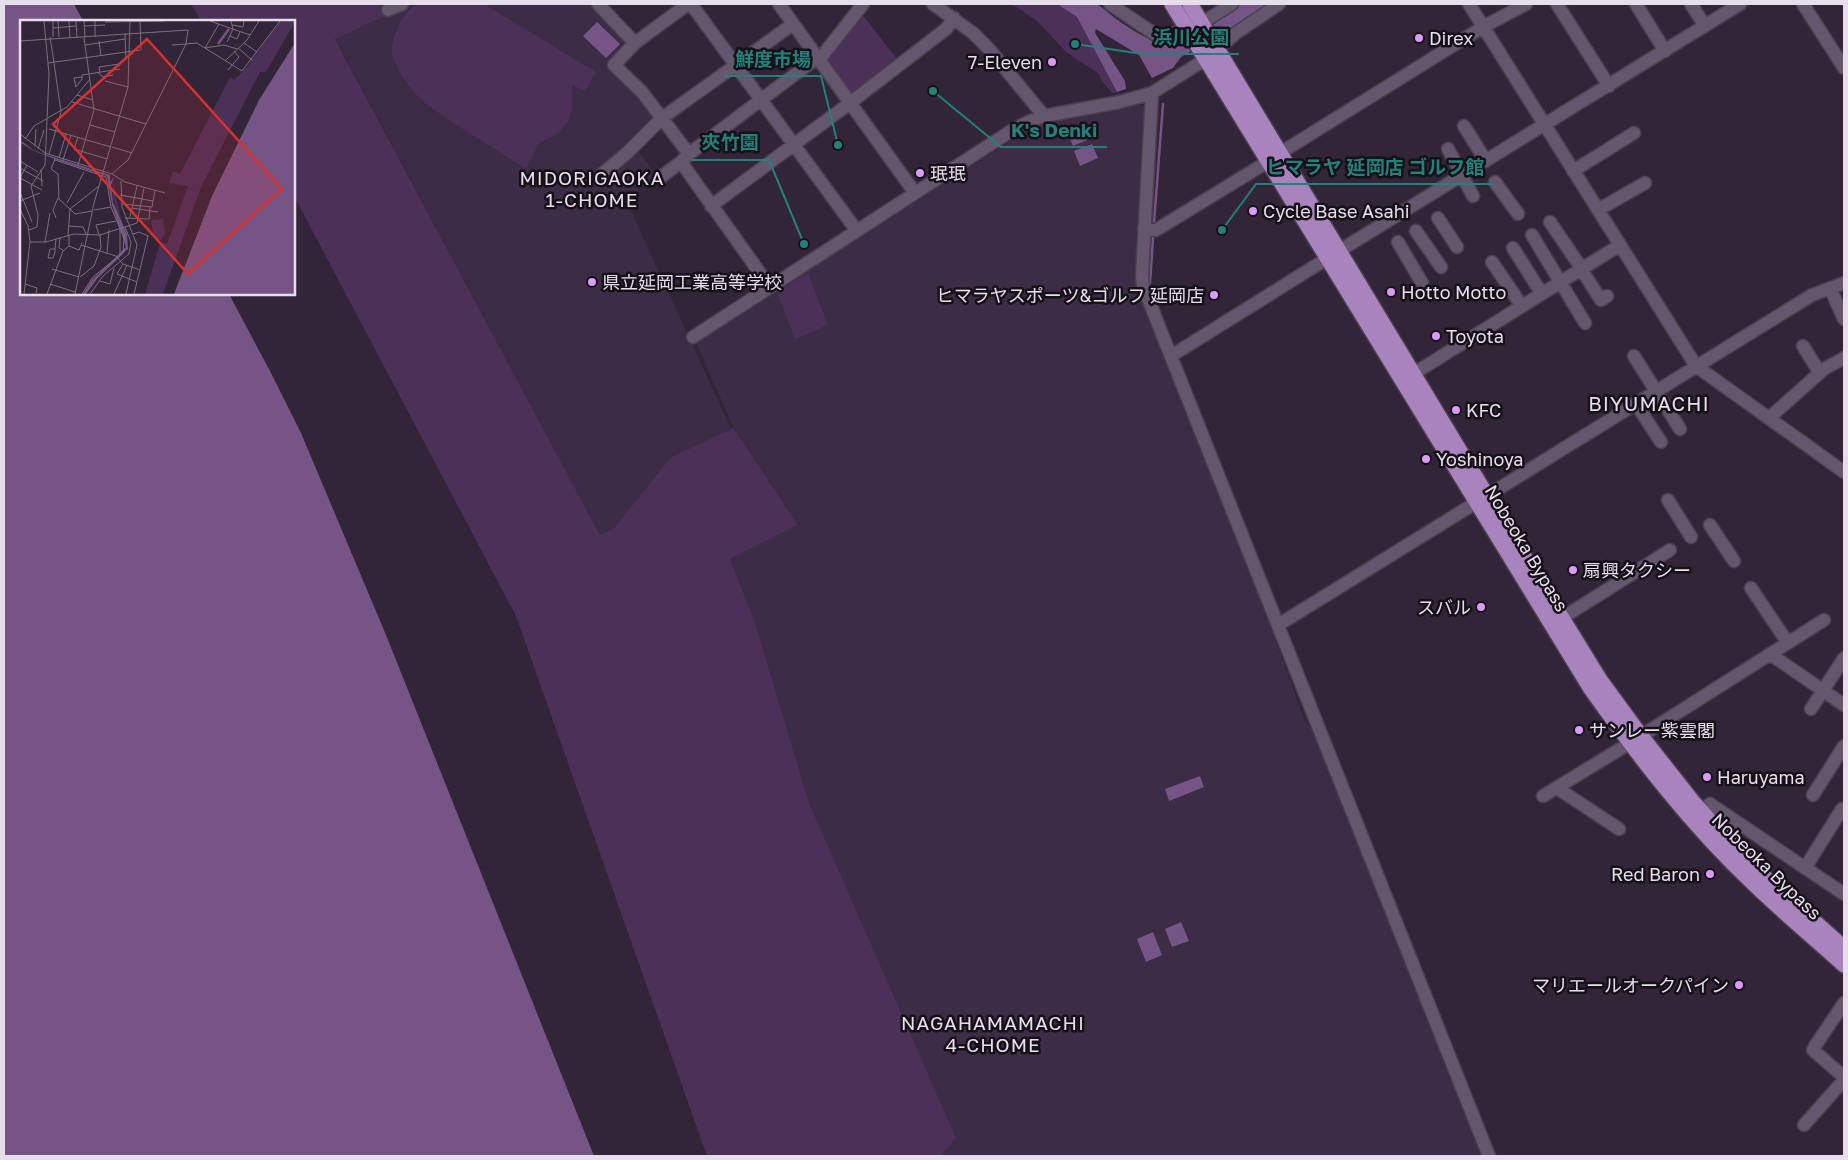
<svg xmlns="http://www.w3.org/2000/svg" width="1848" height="1160" font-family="'Golos Text','Noto Sans JP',sans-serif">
  <rect width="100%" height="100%" fill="#322538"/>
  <!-- built -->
  <path fill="#3c2c45" d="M 411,4 L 591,4 L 629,42 L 607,67 L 635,92 L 657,118 L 632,143 L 657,176 L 626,200 L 731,429 L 671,457 L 614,528 L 600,535 L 335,38 Z
    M 1139,104 L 1148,110 L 1137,275 L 1247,561 L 1304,719 L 1311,728 L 1386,908 L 1484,1156 L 941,1156 L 809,803 L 755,622 L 730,559 L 798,525 L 733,427 L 696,342 L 852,242 L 1014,139 L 1024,135 L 1023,131 L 1045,122 L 1116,110 Z"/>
  <!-- green -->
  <path fill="#4b3058" d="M 191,4 L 380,4 L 385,16 L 335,39 L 600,535 L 614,528 L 671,457 L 731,429 L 733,427 L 798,525 L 730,559 L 755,622 L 809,803 L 956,1138 L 941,1156 L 707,1156 L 516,616 L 294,196 L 294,21 L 201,21 Z
    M 417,4 L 484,4 L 596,72 L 585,91 L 572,85 L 572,110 L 568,121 L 559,133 L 539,143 L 526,169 C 494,148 460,129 429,106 C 415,96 395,70 392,53 C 391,47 394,39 395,34 C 400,20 406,12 417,4 Z
    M 1012,4 L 1058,4 L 1077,17 L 1117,92 L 1112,93 L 1101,80 L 1099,74 L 1066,52 L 1037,21 Z
    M 862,14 L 897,59 L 848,95 L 825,62 L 827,58 Z
    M 808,273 L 828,325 L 795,339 L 777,292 Z"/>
  <!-- water -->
  <path fill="#755585" d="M 4,4 L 74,4 L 83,21 L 21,21 L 21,294 L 229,294 L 271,373 L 301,433 L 386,635 L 594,1156 L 4,1156 Z
    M 1057,4 C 1066,4 1088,1 1096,4 C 1103,7 1109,14 1115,18 C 1134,32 1154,44 1177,47 L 1240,4 L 1267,4 L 1231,28 L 1181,57 L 1173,68 L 1152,78 L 1139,55 L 1096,29 L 1095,33 L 1125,81 L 1126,89 L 1117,92 L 1077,17 Z
    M 597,22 L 620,44 L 606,58 L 583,36 Z
    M 1081,126 L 1087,140 L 1073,146 L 1067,131 Z
    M 1092,144 L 1098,158 L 1080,166 L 1074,151 Z
    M 1200,776 L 1204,787 L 1169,801 L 1165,789 Z
    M 1181,922 L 1189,941 L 1172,947 L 1165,929 Z
    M 1153,932 L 1162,955 L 1146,962 L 1137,939 Z"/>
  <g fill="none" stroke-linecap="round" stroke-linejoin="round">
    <!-- stream -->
    <path stroke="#755585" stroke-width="2.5" d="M 1154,223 L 1163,104
      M 1150,283 L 1153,238"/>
    <defs>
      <path id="minor" d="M 598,4 L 635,43
        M 688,4 L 635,43 L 614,65 L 642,92 L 689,154
        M 691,4 L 857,231
        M 779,4 L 915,193
        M 933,4 L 973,33 L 989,49 L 1044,116
        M 1110,4 L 1156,35 L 1166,36 L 1202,23 L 1232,4
        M 1469,4 L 1696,366 L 1844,472
        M 1557,4 L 1609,86
        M 1636,4 L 1665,51
        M 1691,4 L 1705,26
        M 1803,4 L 1844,68
        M 388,10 L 402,4
        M 1152,93 L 1142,276 L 1143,286 L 1489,1156
        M 1464,126 L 1486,161
        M 1448,149 L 1473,196
        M 1280,153 L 1483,27 L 1526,4
        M 1573,171 L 1634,133
        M 603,173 L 627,153 L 662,118 L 793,24
        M 661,177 L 681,162
        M 1495,182 L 1518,214
        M 711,206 L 846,106 L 946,29 L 954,18
        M 1598,210 L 1645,183
        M 1438,218 L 1457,247
        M 1550,222 L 1582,269
        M 1144,229 L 1156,230 L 1269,161
        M 1416,231 L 1441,267
        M 1532,235 L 1585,323
        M 1398,242 L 1422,283
        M 1513,248 L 1542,294
        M 1339,251 L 1740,4
        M 1492,262 L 1522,306
        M 1581,269 L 1601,300 L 1607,296
        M 770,287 L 681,162 L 689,154 L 814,60 L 823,55 L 863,4
        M 1830,288 L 1844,319
        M 693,337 L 1011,131 L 1028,122 L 1044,116 L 1120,102 L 1152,93 L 1206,59 L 1236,33 L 1279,4
        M 1803,346 L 1820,373
        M 1171,356 L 1328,258
        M 1634,356 L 1680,429
        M 1413,374 L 1620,245
        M 1636,404 L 1661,442
        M 1769,418 L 1824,369 L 1844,358
        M 1668,500 L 1691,537
        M 1710,525 L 1734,561
        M 1751,588 L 1788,643
        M 1562,618 L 1670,550
        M 1278,625 L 1812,295 L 1844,283
        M 1770,654 L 1844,705
        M 1811,709 L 1844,658
        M 1641,736 L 1824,620
        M 1557,788 L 1619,829
        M 1813,795 L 1844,746
        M 1543,796 L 1630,743
        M 1694,818 L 1710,804 L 1844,894
        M 1805,868 L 1842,809
        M 1815,1046 L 1844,1003
        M 1813,1050 L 1844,1077
        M 1804,1125 L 1844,1080"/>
      <path id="highway" d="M 1172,4 L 1591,689 C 1640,758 1692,826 1754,884 C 1783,912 1814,938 1844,965
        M 1190,4 L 1487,496 L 1600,680 L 1641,736 L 1693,802 L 1721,833 L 1760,873 L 1844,948"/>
    </defs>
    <!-- minor casing -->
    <use href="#minor" stroke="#4a4050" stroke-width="15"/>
    <!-- highway casing -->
    <use href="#highway" stroke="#4a4050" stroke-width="18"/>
    <!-- minor -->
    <use href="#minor" stroke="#64566c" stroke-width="12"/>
    <!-- highway -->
    <use href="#highway" stroke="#a983bd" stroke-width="15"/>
  </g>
  <!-- markers -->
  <g fill="#d99af8" stroke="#161119" stroke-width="2">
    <circle cx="1419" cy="38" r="5"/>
    <circle cx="1052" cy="62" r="5"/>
    <circle cx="920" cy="173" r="5"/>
    <circle cx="1253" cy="211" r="5"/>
    <circle cx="592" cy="282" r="5"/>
    <circle cx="1391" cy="292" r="5"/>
    <circle cx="1214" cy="295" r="5"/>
    <circle cx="1436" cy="336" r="5"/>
    <circle cx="1456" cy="410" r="5"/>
    <circle cx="1426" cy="459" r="5"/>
    <circle cx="1573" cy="570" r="5"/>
    <circle cx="1481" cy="607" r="5"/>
    <circle cx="1579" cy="730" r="5"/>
    <circle cx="1707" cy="777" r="5"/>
    <circle cx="1710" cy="874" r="5"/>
    <circle cx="1739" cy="985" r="5"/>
  </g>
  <g text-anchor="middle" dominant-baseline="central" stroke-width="5" stroke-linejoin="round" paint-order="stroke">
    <!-- poi labels -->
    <g font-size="18" fill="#e6deea" stroke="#161119" text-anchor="start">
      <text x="1429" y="38">Direx</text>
      <text x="1042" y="62" text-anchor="end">7-Eleven</text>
      <text x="930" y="173">珉珉</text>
      <text x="1263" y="211">Cycle Base Asahi</text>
      <text x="602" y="282">県立延岡工業高等学校</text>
      <text x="1401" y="292">Hotto Motto</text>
      <text x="1204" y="295" text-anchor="end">ヒマラヤスポーツ&amp;ゴルフ 延岡店</text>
      <text x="1446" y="336">Toyota</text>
      <text x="1466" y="410">KFC</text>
      <text x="1436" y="459">Yoshinoya</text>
      <text x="1583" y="570">扇興タクシー</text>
      <text x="1471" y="607" text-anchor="end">スバル</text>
      <text x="1589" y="730">サンレー紫雲閣</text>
      <text x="1717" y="777">Haruyama</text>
      <text x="1700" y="874" text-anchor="end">Red Baron</text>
      <text x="1729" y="985" text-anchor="end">マリエールオークパイン</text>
    </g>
    <!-- street labels -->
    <g font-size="18" fill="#e6deea" stroke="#161119">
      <text transform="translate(1527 548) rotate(59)">Nobeoka Bypass</text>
      <text transform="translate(1767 866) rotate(44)">Nobeoka Bypass</text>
    </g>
    <!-- neighbourhood labels -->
    <g font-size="19" letter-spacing="1" fill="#e6deea" stroke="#161119">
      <text x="592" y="177">MIDORIGAOKA<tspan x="592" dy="22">1-CHOME</tspan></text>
      <text x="993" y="1022">NAGAHAMAMACHI<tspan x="993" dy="22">4-CHOME</tspan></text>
    </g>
    <!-- quarter labels -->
    <g font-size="20" letter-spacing="1" fill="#e6deea" stroke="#161119">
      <text x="1649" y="403">BIYUMACHI</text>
    </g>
  </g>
  <!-- overview -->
  <g transform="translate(20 20)">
    <rect width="275" height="275" fill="#322538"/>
    <path d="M 260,1 L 275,2 L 246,52 L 240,52 L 181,167 L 143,274 L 125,274 L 139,227 L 141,222 L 147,224 L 168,166 L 149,163 L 153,151 L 160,154 L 210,57 L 214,60 L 227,47 ZM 94,157 L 95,173 L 103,207 L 93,178 ZM 143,199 L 145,214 L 141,220 L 134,217 L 131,200 Z" fill="#4b3058"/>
    <path d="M 275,23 L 275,274 L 154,274 L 192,176 L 239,80 ZM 0,122 L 3,122 L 13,130 L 24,134 L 90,155 L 90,162 L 94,157 L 91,165 L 93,182 L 107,214 L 108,229 L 77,259 L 66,274 L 63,274 L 72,260 L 106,227 L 92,185 L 87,156 L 40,141 L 12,130 Z" fill="#755585"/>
    <path fill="none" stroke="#755585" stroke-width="2.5" d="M 198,24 L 209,9"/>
    <path fill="none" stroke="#7a6f7f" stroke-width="1" d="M 33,1 L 33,17M 38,1 L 39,17M 49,1 L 50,18M 56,1 L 57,18M 64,1 L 65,18M 75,1 L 75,17M 190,1 L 230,15M 85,2 L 144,1M 120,2 L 121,30M 212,5 L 223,7 L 224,1M 64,6 L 85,5M 33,8 L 56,6M 105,13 L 106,40M 210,16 L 217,19 L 220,12M 30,17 L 34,43M 0,21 L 168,10 L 166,24 L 152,25M 79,21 L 81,36M 207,22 L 213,9 L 211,1M 224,23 L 237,32M 65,25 L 105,19M 185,28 L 204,25 L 217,29M 185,28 L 199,4M 218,28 L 232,40M 205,41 L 227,20 L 239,1M 28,43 L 120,30M 208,50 L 219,37 L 214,31M 77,52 L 83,57 L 93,55M 80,52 L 79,47 L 99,44 L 99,46M 62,57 L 54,58 L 56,67 L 62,59 L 62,55 L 100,49M 85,61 L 108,67M 57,75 L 73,80M 52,82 L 126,104M 70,105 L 95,112M 29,109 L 91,127M 0,114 L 25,133 L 92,154 L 105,162 L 145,173M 58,117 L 54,129 L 87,139M 5,119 L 14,106 L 47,87 L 70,59M 15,126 L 16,109M 92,127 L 112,133M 18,129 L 24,110M 29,134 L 41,92 L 34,43M 39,138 L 46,114M 35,139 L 31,149 L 38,154 L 39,179 L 50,189 L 48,215M 35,140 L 86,157 L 91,187 L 104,218 L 103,233 L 73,257 L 62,274M 43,140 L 51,115M 0,141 L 18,152M 7,145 L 0,158 L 22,170M 58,145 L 74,90 L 64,18M 0,148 L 23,161M 21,149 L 22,166M 92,154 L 108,140 L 166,24 L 177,23 L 222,51 L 260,1M 101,161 L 102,187 L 117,225 L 106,274M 0,172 L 12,202M 100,175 L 133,181M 0,181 L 20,173M 47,183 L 64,152M 102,184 L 132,187 L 135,170M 112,188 L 138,192M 0,189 L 8,206 L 10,222 L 4,274M 74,190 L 91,187M 72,191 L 55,194 L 50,189 L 79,166M 110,197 L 117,166M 36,198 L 33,190 L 38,178M 105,198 L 129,199 L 130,187M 48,206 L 63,207 L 66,214M 9,210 L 17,207 L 18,195 L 11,166 L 25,145 L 29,54 L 24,1M 113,214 L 119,212 L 128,216 L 114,274M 79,215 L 76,205 L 96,201M 40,217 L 39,228 L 43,230M 10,222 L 26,222 L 54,214 L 80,215 L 117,203 L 124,168M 25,222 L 30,193M 61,225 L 96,236 L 103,244 L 120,250M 49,226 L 59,230 L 62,223M 35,229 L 30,229 L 28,238 L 33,238 L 35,232 L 35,229 L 36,219M 87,233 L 89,210M 100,236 L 100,209M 103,244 L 97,254 L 117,262M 32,249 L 59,257M 60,257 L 74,246 L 81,227 L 80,215M 80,261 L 90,264 L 94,248M 5,264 L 17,268 L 16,273M 30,264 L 55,272M 27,274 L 43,231 L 49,226 L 49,215M 55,274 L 74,183 L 108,67 L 110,1M 70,274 L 83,256 L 109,234 L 111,222 L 105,207M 94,274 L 107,245"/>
    <path fill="#d73132" fill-opacity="0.15" stroke="#d73132" stroke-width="2.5" d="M 127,19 L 262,169 L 168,254 L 33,104 Z"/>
    <rect width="275" height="275" fill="none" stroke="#e6deea" stroke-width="2.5"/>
  </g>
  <!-- callouts -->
  <path fill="none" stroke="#24807a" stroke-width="2" d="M1075 44L1143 54H1239M838 145L821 76H725M933 91L1001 147H1107M804 244L769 160H692M1222 230L1256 184H1494"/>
  <g fill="#24807a" stroke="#161119" stroke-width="2">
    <circle cx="1075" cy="44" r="5"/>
    <circle cx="838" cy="145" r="5"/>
    <circle cx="933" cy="91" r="5"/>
    <circle cx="804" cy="244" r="5"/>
    <circle cx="1222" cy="230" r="5"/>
  </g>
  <g font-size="19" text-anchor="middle" font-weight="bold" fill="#24807a" stroke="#161119" stroke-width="5" stroke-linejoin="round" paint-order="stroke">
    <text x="1191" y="44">浜川公園</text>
    <text x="773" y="66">鮮度市場</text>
    <text x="1054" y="137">K's Denki</text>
    <text x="730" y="149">夾竹園</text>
    <text x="1375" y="174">ヒマラヤ 延岡店 ゴルフ館</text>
  </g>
  <!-- border -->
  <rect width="1848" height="1160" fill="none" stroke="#e6deea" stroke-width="10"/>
</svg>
